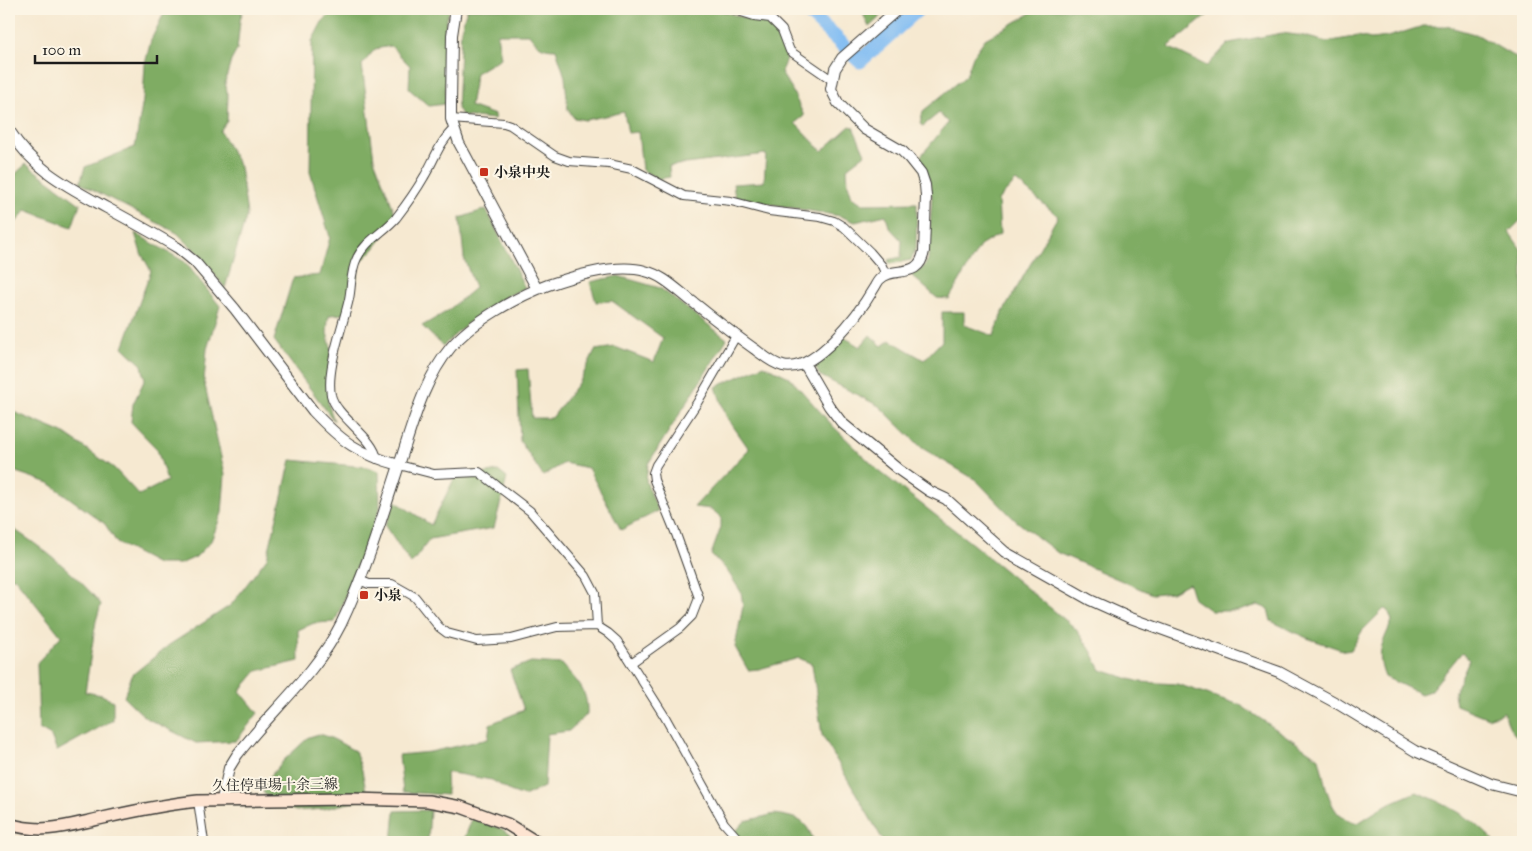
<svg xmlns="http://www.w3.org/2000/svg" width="1532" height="851" font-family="'IM FELL Great Primer','Noto Serif JP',serif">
  <rect width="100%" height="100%" fill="#fcf5e5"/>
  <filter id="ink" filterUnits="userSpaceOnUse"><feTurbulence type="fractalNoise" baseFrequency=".02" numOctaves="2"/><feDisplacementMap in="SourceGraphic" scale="10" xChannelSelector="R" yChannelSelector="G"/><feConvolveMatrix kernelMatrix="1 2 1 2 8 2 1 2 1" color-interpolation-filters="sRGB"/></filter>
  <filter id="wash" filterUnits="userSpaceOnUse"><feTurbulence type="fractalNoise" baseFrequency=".0096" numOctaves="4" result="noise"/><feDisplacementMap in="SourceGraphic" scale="20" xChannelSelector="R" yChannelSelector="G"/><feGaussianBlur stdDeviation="1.12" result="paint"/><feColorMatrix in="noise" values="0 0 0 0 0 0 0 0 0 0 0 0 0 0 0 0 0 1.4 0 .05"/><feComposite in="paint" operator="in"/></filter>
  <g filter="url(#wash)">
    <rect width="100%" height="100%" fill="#f6e9d1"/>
    <!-- forest -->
    <path fill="#7fac64" stroke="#4e6440" d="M 166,9 L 243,9 L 240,21 L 237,50 L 231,61 L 225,82 L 228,96 L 227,121 L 220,131 L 240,167 L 247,214 L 225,288 L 199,254 L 177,233 L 80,183 L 85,167 L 135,147 L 143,100 L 145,64 L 151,40 Z
      M 335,9 L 450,9 L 446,20 L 445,104 L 429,106 L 409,89 L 410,66 L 391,46 L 375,49 L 362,65 L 374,159 L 397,218 L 373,250 L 359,264 L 356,283 L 346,314 L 330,315 L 328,319 L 327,333 L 331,347 L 328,403 L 334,421 L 274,340 L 293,278 L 320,275 L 330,237 L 310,172 L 312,41 L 322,22 Z
      M 467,9 L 715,9 L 748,19 L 766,21 L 773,25 L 782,40 L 787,55 L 781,73 L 791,88 L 804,116 L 795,123 L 822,151 L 850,126 L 853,127 L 865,154 L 847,168 L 848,184 L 852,197 L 863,204 L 917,203 L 916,247 L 911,260 L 890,264 L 888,260 L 901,257 L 902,241 L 889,227 L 886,215 L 855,222 L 840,216 L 735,198 L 733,184 L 764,182 L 766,154 L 669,166 L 670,177 L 658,179 L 642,170 L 638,132 L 628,133 L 624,112 L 585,120 L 574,118 L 568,110 L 565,77 L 556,49 C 541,49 537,45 529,34 L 497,34 L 501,58 L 476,73 L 470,106 L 495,115 L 494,119 L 463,116 L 457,109 L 461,29 Z
      M 861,9 L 889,9 L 869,27 Z
      M 907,9 L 922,9 L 910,20 L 860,58 L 856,55 Z
      M 1033,9 L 1215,9 L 1168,47 L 1207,66 L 1229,43 L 1282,33 L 1304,36 L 1327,42 L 1358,36 L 1371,39 L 1388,37 L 1423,26 L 1446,26 L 1478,35 L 1523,62 L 1523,218 L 1509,232 L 1523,252 L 1523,740 C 1512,736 1507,723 1504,712 L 1488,718 L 1456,705 L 1454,693 L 1469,660 L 1462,652 L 1430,691 L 1421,694 L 1385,677 C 1375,652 1383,643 1392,621 L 1388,610 L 1384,609 L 1362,631 L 1351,650 L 1345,651 L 1307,638 L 1271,621 L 1268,609 L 1258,605 L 1238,611 L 1211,611 L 1194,599 L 1189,583 L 1172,592 L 1152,594 L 1058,553 L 1015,520 L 976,480 L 922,448 L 879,406 L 819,375 L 815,366 L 844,337 L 860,347 L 870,335 L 882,346 L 890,340 L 924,360 L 942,341 L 942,312 L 964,312 L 964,325 L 994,336 L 1003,312 L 1058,216 L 1016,181 L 998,200 L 1000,234 L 980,246 L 949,299 L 937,298 L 911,275 L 922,269 L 928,260 L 932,197 L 929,179 L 920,157 L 948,123 L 939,113 L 923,126 L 920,124 L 923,111 L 966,76 L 973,56 L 985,39 L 1028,15 Z
      M 26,164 L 80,204 L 72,227 L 26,210 L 9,231 L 9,180 Z
      M 486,209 L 525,288 C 492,301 468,322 443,346 L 422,326 L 446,312 L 475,288 L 464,258 L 460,218 Z
      M 135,233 L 185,262 L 220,306 L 207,349 L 204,381 L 225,475 L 222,513 L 211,541 L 196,557 L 180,564 L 157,564 L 117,543 L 105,524 L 49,483 L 16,472 L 9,465 L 9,410 L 63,433 L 114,468 L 139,495 L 167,481 L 157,449 L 131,422 L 133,404 L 145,379 L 142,365 L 123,347 L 151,271 L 141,253 Z
      M 618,276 L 660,288 L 727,339 L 648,464 L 646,481 L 658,511 L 621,530 L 588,468 L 564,463 L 543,476 L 520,441 L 517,370 L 528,369 L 532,418 L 552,418 L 581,379 L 595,350 L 615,347 L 654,362 L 663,338 L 612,301 L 596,302 L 590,282 Z
      M 764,365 L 789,377 L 833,426 L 879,471 L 975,546 L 1075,628 L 1090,649 L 1101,670 L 1140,682 L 1177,684 L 1240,705 L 1319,758 C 1323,773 1327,800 1337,812 C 1341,818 1351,821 1358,823 L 1386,805 L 1416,792 C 1446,803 1473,818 1495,842 L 884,842 L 822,735 L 812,664 L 799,658 L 759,669 L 748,670 L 735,647 L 743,606 L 741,592 L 726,569 L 711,555 L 721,527 L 721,517 L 711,509 L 694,507 L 749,449 L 726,416 L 716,387 Z
      M 291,460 L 367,467 L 379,471 L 380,508 L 335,622 L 314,623 L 298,630 L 299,661 L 257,671 L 240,691 L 258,713 L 236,741 L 196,743 L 146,718 L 124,697 L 132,675 L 169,645 L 231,605 L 267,558 Z
      M 498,471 L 507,478 L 494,528 L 430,539 L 411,564 L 385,526 L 395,501 L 431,525 L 454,479 Z
      M 9,526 C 44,549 73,571 101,604 L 96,621 L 85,692 L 102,695 L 113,701 L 113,720 L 57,751 L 51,736 L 39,729 L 37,663 L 61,636 L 15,578 L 9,578 Z
      M 531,662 L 562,664 C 577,682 588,689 587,714 L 569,731 L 547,734 L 544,787 L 524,796 L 510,791 L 492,780 L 446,772 L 447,795 L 403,792 L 399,755 L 430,752 L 488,739 L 490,724 L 524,710 L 510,670 Z
      M 319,734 C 335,738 341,744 355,751 L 362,770 L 366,791 L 357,801 L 324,809 L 296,811 L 271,802 L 263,792 L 267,780 L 284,760 L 309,737 Z
      M 430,810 L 428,842 L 392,842 L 395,811 Z
      M 775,814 C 798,818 806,819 814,842 L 736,842 L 735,832 L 745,821 Z
      M 472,819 L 502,829 L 519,842 L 463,842 Z"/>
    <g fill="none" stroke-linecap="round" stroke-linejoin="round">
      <!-- river -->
      <path stroke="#80bcf3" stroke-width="15" d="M 805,9 L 860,61 L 918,9"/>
    </g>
  </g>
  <g filter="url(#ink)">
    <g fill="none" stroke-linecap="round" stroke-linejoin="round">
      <defs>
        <path id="minor" d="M 732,9 L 754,16 L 770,18 L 782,30 L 790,51 L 832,80
          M 451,119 L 504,123 L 510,125 L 555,156 L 569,161 L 609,164 L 632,169 L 684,196 L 731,201 L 769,211 L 820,217 L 834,221 L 844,227 L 870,252 L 882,266 L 886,275
          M 377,459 C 374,437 336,417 331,395 C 326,369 343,326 349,299 C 352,285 350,272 357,258 C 365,241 384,232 396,218 C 406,205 416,191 424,177 C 434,161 439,142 454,129
          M 399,465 L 434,474 L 479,472 L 530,511 L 586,576 L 595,593 L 597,626
          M 359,580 L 369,584 L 392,584 L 415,597 L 439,627 L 447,633 L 477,641 L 511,639 L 557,627 L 597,626 L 608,633 L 617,641 L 665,717 L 724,823 L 741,842
          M 631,663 L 680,628 L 692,616 L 699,598 L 676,534 L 654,480 L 653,473 L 656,465 L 697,403 L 736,336
          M 198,801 L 204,842"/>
        <path id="tertiary" d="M 456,9 L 452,35 L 451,105 L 451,119 L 459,143 L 537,289
          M 9,130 C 34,170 67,186 107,208 C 131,221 155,234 178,248 L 195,262 L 235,309 L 313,411 C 342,442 359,454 399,465
          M 804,363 L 829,406 L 842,423 L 899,470 L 929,491 L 946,499 L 1005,552 L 1090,600 L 1128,617 L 1279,672 L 1338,704 L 1415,751 L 1491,784 L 1523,792
          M 222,800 L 229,768 L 237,755 C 271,711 316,674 341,624 C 366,572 384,511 402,456 C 414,419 425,378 451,347 C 472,322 518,296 548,285 C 574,276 618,263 645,271 C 662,275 675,288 689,299 C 711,316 733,334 756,350 C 764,356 773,364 783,366 C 815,374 860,312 874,288 C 875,287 878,280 880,279 C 893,265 919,281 924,251 L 926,196 L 925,185 L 921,173 L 909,158 L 902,151 L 864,129 L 838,103 L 831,89 L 835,69 L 842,58 L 898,9"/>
        <path id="secondary" d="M 9,824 C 44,835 69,825 103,818 C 134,811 166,804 198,801 L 352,799 L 428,801 L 461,807 L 507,824 L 536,842"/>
      </defs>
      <!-- minor casing -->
      <use href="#minor" stroke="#3d3b37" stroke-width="10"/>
      <!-- tertiary casing -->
      <use href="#tertiary" stroke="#3d3b37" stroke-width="12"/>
      <!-- secondary casing -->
      <use href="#secondary" stroke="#3d3b37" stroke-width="14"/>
      <!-- minor -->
      <use href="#minor" stroke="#fff" stroke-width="8"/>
      <!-- tertiary -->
      <use href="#tertiary" stroke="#fff" stroke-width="10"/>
      <!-- secondary -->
      <use href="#secondary" stroke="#fde4d1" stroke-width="11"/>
    </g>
  </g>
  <!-- markers -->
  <g fill="#c8321e" stroke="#fcf5e5" stroke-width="2">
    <rect x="479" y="167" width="10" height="10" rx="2.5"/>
    <rect x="359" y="590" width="10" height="10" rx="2.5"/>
  </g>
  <g text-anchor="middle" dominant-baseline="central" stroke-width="4" stroke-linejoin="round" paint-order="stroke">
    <!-- poi labels -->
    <g font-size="14" font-weight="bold" fill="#1c1c1c" stroke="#fcf5e5" text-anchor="start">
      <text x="494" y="172">小泉中央</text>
      <text x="374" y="595">小泉</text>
    </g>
    <!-- street labels -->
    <g font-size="14" fill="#1c1c1c" stroke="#fcf5e5">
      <text transform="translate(275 785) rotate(-1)">久住停車場十余三線</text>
    </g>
  </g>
  <!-- margin -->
  <rect width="1532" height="851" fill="none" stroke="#fcf5e5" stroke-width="30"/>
  <!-- scale -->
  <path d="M35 55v8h122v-8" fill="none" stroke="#1c1c1c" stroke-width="2.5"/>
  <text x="42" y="55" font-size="15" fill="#1c1c1c" stroke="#fcf5e5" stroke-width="4" paint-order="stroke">100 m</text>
</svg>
